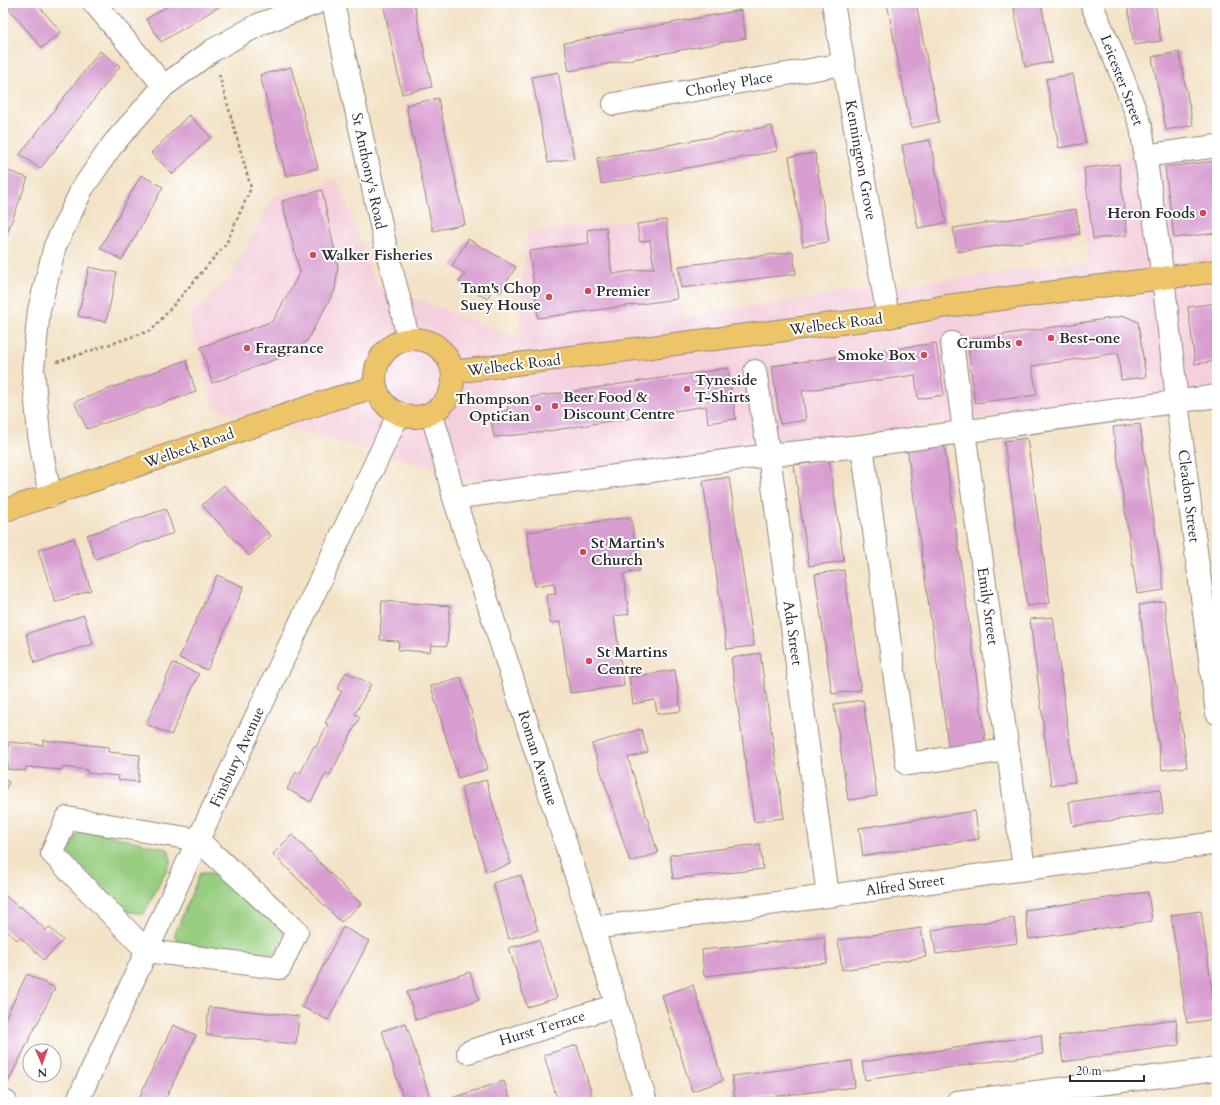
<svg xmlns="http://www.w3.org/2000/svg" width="1220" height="1105" font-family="Cardo,serif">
  <rect width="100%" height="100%" fill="#fff"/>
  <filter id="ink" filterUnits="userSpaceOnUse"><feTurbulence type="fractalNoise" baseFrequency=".025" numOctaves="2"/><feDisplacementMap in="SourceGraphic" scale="8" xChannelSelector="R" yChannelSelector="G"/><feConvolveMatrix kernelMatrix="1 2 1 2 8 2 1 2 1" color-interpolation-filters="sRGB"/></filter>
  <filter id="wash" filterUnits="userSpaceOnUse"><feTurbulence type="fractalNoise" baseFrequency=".012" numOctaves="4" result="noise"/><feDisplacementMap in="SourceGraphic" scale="16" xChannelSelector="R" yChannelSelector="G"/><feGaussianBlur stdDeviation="0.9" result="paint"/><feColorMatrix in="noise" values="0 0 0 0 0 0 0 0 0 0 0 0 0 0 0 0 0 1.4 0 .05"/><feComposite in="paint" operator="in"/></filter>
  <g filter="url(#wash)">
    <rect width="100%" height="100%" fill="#f3e2c6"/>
    <!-- built -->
    <path fill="#f4cfdc" d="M 1217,151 L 1217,386 L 490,484 L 213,407 L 189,316 L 230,278 L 272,197 L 338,180 L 375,283 L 518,338 L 527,232 L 663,218 L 684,317 L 864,289 L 1088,262 L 1076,163 Z"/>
    <!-- grass -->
    <path fill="#96cd7f" stroke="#607c55" d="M 80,829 L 168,849 L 171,861 L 144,914 L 125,911 L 68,853 Z
      M 200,873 L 217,873 L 284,930 L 276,955 L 184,945 L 174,936 Z"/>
    <g id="blocks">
      <!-- building -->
      <path fill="#d89ed0" d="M 4,3 L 36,3 L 61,32 L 42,48 Z
        M 173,3 L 225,3 L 161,42 L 146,19 Z
        M 383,3 L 414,3 L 432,87 L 402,94 Z
        M 887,3 L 916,3 L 939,122 L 911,128 Z
        M 1013,3 L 1041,3 L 1052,62 L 1025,67 Z
        M 1127,3 L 1155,3 L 1161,41 L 1134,45 Z
        M 741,10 L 746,38 L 569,71 L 564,43 Z
        M 100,51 L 120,66 L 40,169 L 20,154 Z
        M 1179,52 L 1193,125 L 1166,130 L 1152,57 Z
        M 291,67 L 318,168 L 286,176 L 260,75 Z
        M 558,72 L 574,158 L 548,163 L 532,77 Z
        M 1073,74 L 1086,143 L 1059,148 L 1046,79 Z
        M 438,98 L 465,224 L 433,231 L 406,105 Z
        M 189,115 L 211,137 L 173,174 L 151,153 Z
        M 772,126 L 777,151 L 601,184 L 597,158 Z
        M 930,140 L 946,223 L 918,228 L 902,145 Z
        M 815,153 L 829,242 L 803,246 L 789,157 Z
        M 1217,161 L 1217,233 L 1174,238 L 1165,167 Z
        M 1119,164 L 1127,235 L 1093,239 L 1084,168 Z
        M 3,169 L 28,178 L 3,244 Z
        M 141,175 L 163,187 L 122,260 L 100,248 Z
        M 322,190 L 338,267 L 335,290 L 307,341 L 290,354 L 212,383 L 201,347 L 273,321 L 300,272 L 282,201 Z
        M 1076,209 L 1080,234 L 957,252 L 953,228 Z
        M 666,220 L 677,299 L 538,318 L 529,251 L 589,243 L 587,230 L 606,227 L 612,274 L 654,268 L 650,240 L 640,242 L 637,224 Z
        M 468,239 L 516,267 L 500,293 L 493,289 L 487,299 L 459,282 L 465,274 L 452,266 Z
        M 793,252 L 796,274 L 681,288 L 679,266 Z
        M 89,267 L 117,273 L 106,322 L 78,316 Z
        M 1217,303 L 1217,361 L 1195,364 L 1188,307 Z
        M 1125,316 L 1138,322 L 1146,377 L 1121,380 L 1118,353 L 1032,366 L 1037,395 L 975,403 L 967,340 Z
        M 936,343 L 944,395 L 918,399 L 915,375 L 802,391 L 806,420 L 780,424 L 772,366 Z
        M 186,360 L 196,392 L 87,429 L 74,402 Z
        M 728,368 L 736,419 L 708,423 L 706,406 L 536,433 L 494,437 L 490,414 L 508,410 L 507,401 Z
        M 1140,424 L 1164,590 L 1137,594 L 1113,427 Z
        M 1027,438 L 1050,603 L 1027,606 L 1004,441 Z
        M 944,443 L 986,746 L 949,751 L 907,448 Z
        M 829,460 L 844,561 L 809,566 L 794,465 Z
        M 729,477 L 754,646 L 727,649 L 703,481 Z
        M 224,485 L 271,536 L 249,556 L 202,505 Z
        M 166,509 L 174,533 L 95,559 L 87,535 Z
        M 631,517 L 639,571 L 623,574 L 629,614 L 614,616 L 624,686 L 570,693 L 560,622 L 550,623 L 546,595 L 556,594 L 554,583 L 535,586 L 527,532 Z
        M 74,538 L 91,590 L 55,602 L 38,550 Z
        M 844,570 L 861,690 L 832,694 L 815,574 Z
        M 217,575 L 244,587 L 207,670 L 179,658 Z
        M 382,601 L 450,606 L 447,646 L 431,645 L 430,652 L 398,650 L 399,641 L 380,640 Z
        M 1164,601 L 1187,767 L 1162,770 L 1139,605 Z
        M 84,615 L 93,644 L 35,663 L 26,634 Z
        M 1053,617 L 1075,782 L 1051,785 L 1030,619 Z
        M 760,653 L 784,818 L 754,822 L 731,658 Z
        M 173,663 L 199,674 L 171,735 L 146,724 Z
        M 675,670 L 681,711 L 657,714 L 655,700 L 633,704 L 629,677 Z
        M 346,672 L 371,684 L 355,714 L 360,717 L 330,775 L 326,773 L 311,802 L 287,789 L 296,772 L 300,774 L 314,746 L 316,747 L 328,724 L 325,723 L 342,691 L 337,689 Z
        M 461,677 L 488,769 L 458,778 L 431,686 Z
        M 863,700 L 877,796 L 848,800 L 834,704 Z
        M 641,729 L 648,752 L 628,758 L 658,853 L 630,862 L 592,744 Z
        M 43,740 L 109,747 L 108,752 L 140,755 L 138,782 L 118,780 L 119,776 L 87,773 L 87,770 L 62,767 L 62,770 L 26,767 L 26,771 L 7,769 L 9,742 L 43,745 Z
        M 3,779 L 9,782 L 3,794 Z
        M 486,780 L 511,864 L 486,872 L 461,787 Z
        M 1160,789 L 1163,813 L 1073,826 L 1069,802 Z
        M 975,811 L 979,839 L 863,856 L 859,828 Z
        M 292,835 L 361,904 L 341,922 L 273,854 Z
        M 760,844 L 763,869 L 673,879 L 670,855 Z
        M 521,875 L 538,930 L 509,939 L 493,883 Z
        M 1148,892 L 1152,921 L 1029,939 L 1025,910 Z
        M 3,893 L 18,907 L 20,906 L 46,930 L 49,927 L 63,940 L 44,960 L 20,937 L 17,940 L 3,927 Z
        M 1201,911 L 1216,1019 L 1187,1023 L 1171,915 Z
        M 1014,918 L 1017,943 L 936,954 L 932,930 Z
        M 343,927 L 369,941 L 328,1020 L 302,1007 Z
        M 921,928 L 926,957 L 842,970 L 838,940 Z
        M 824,937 L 827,963 L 704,976 L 702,950 Z
        M 539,940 L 557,998 L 527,1007 L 509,948 Z
        M 470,972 L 479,1000 L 416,1020 L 407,992 Z
        M 27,974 L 55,988 L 7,1084 L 3,1082 L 3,1023 Z
        M 693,985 L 723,1081 L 692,1091 L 662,995 Z
        M 209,1007 L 299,1016 L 296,1044 L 206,1035 Z
        M 1176,1019 L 1179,1045 L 1063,1062 L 1059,1036 Z
        M 406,1023 L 431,1101 L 426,1102 L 404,1102 L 382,1031 Z
        M 173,1025 L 196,1035 L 164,1102 L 137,1102 Z
        M 1041,1035 L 1043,1054 L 865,1080 L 862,1062 Z
        M 577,1045 L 594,1102 L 558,1102 L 544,1055 Z
        M 852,1061 L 855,1087 L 735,1101 L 732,1076 Z
        M 504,1081 L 511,1102 L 439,1102 Z"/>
    </g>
  </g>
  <g filter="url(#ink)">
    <use href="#blocks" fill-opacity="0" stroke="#8f8678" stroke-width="1"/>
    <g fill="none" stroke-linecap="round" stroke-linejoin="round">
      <defs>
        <path id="minor" d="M 94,3 L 164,86
          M 333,3 L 386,248 L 400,302 L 408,339
          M 833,3 L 888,317
          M 1091,3 L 1122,76 L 1141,126 L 1163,278 L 1181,435 L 1217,713
          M 614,104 L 844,64
          M 1144,156 L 1217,146
          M 952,343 L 1024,869
          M 755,371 L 769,455 L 828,896
          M 431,413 L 439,438 L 454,498 L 593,928 L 646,1102
          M 862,446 L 907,764 L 1008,750
          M 50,496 L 39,435 L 33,369 L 39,310 L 55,246 L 82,189 L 113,144 L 164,86 L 213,50 L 260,24 L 317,3
          M 454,498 L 769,455 L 862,446 L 1217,396
          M 67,818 L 198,840 L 297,931 L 280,968 L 147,951 L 52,853 Z
          M 593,928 L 1217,843
          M 468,1052 L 617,1005
          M 3,1101 L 6,1102
          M 77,1102 L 198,840 L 399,413
          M 957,1102 L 1217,1069"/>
        <path id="major" d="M375 378a39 39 0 1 1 78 0a39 39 0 1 1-78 0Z
          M 453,372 L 888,317 L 947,306 L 1217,271
          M 3,511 L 333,399 L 376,387"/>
      </defs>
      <!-- minor casing -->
      <use href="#minor" stroke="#8f8678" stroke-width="24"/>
      <!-- major casing -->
      <use href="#major" stroke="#8f8678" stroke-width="24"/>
      <!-- path -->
      <path stroke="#8f8678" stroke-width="2.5" stroke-dasharray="3 3" stroke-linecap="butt" d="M 57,362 L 152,330 L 226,244 L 251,188 L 219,74"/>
      <!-- minor -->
      <use href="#minor" stroke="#fff" stroke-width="22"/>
      <!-- major -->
      <use href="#major" stroke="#eec469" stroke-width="22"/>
    </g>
  </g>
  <!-- markers -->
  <g fill="#d1495b" stroke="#fff" stroke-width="1.5">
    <circle cx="1203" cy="213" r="4"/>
    <circle cx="313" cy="255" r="4"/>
    <circle cx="588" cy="291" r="4"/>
    <circle cx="549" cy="297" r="4"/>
    <circle cx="1051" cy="338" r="4"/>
    <circle cx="1019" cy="343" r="4"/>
    <circle cx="247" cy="348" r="4"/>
    <circle cx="924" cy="355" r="4"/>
    <circle cx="687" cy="389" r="4"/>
    <circle cx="555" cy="406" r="4"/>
    <circle cx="538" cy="408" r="4"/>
    <circle cx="583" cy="552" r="4"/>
    <circle cx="589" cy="661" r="4"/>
  </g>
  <g text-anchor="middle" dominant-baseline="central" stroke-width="4" stroke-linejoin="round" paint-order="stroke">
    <!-- street labels -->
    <g font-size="15" fill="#2b2b2b" stroke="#fff">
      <text transform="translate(1122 80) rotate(69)">Leicester Street</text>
      <text transform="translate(729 84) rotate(-10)">Chorley Place</text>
      <text transform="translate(861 160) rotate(80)">Kennington Grove</text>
      <text transform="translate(369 171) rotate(78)">St Anthony's Road</text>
      <text transform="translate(836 324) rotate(-7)">Welbeck Road</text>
      <text transform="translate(514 365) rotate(-7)">Welbeck Road</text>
      <text transform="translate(189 448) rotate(-19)">Welbeck Road</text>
      <text transform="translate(1189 496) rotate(83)">Cleadon Street</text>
      <text transform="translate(988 606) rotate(82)">Emily Street</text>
      <text transform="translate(793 633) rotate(82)">Ada Street</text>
      <text transform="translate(237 757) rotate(-65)">Finsbury Avenue</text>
      <text transform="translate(538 758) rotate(72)">Roman Avenue</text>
      <text transform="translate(905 885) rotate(-8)">Alfred Street</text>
      <text transform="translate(542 1028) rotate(-17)">Hurst Terrace</text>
    </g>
    <!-- poi labels -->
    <g font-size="15" font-weight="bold" fill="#2b2b2b" stroke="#fff" text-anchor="start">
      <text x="1195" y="213" text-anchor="end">Heron Foods</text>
      <text x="321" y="255">Walker Fisheries</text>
      <text x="541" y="288" text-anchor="end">Tam's Chop<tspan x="541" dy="17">Suey House</tspan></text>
      <text x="596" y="291">Premier</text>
      <text x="1059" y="338">Best-one</text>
      <text x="1011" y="343" text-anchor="end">Crumbs</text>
      <text x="255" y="348">Fragrance</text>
      <text x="916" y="355" text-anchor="end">Smoke Box</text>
      <text x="695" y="380">Tyneside<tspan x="695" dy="17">T-Shirts</tspan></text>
      <text x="563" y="397">Beer Food &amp;<tspan x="563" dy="17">Discount Centre</tspan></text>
      <text x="530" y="399" text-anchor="end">Thompson<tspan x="530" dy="17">Optician</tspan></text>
      <text x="591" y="543">St Martin's<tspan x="591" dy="17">Church</tspan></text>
      <text x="597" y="652">St Martins<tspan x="597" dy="17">Centre</tspan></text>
    </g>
  </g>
  <!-- margin -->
  <rect width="1220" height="1105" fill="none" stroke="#fff" stroke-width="16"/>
  <!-- north arrow -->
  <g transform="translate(42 1063) rotate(178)"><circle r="19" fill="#ffffff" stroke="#aaaaaa"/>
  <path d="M0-3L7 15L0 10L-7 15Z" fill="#d1495b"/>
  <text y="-6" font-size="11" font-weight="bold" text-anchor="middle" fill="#2b2b2b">N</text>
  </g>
  <!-- scale -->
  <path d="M1070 1075v6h74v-6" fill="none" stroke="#2b2b2b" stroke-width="2"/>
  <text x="1076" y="1075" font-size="12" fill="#2b2b2b" stroke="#ffffff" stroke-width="3" paint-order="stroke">20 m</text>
</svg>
